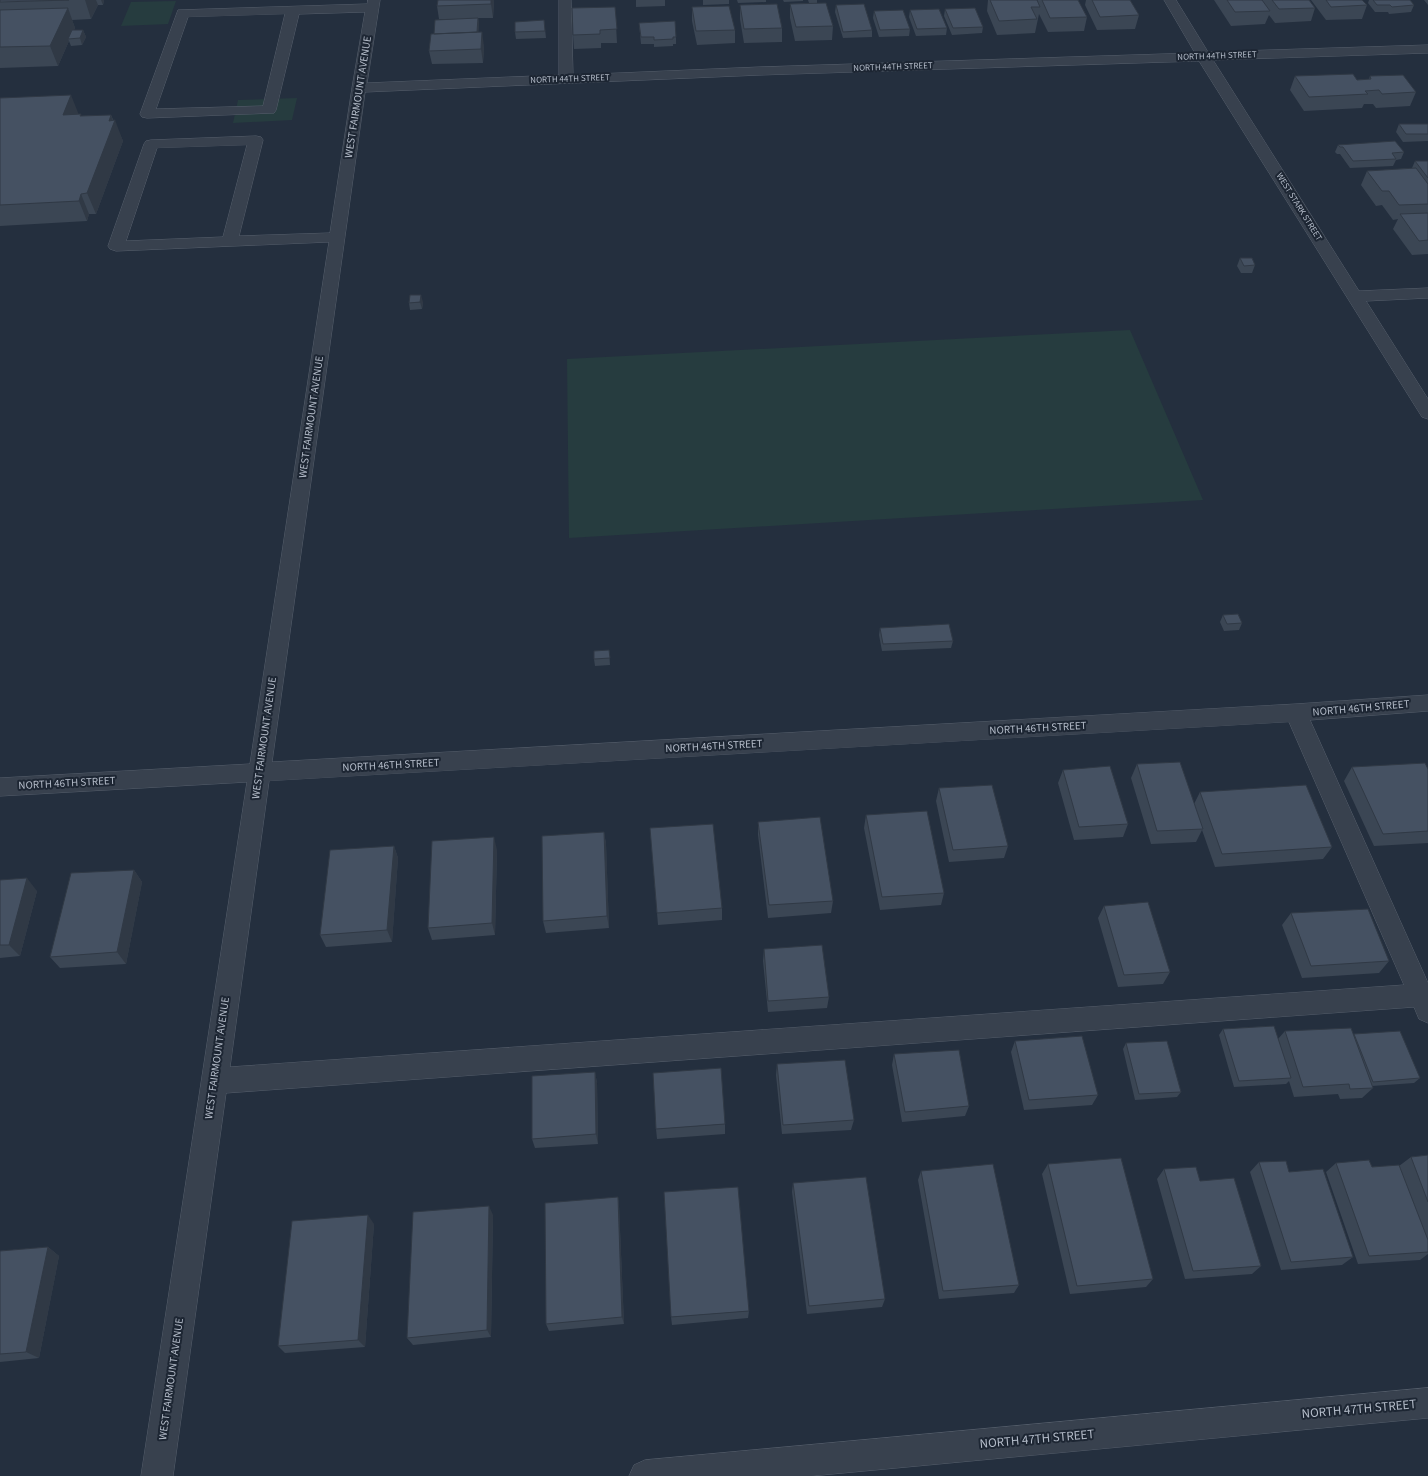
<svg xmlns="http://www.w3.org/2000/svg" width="1428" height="1476" font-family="'Source Sans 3',sans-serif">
  <rect width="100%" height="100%" fill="#242f3e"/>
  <!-- green -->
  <path fill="#263c3f" d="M 176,1 L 168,24 L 121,26 L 131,2 Z
    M 297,98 L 292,120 L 233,123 L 238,100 Z
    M 1130,330 L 1203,500 L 569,538 L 567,359 Z"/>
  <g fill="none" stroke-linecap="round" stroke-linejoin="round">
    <defs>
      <path id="minor" d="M 368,0 L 380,0 L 367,83 L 559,75 L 559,0 L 571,0 L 573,75 L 760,67 L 1195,53 L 1164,0 L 1176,0 L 1208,52 L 1428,45 L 1428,53 L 1213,60 L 1359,291 L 1428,288 L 1428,298 L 1366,301 L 1428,399 L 1428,419 L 1422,417 L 1199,61 L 760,75 L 365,92 L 272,762 L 1296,704 L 1428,695 L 1428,711 L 1310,720 L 1428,983 L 1428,1023 L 1419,1019 L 1414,1007 L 226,1093 L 173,1476 L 141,1476 L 247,782 L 0,796 L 0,778 L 250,764 L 329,242 L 116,251 L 110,249 L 108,246 L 144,144 L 146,141 L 151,140 L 256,136 L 261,137 L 263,140 L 239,236 L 330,233 L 352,88 L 365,12 L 299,14 L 276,110 L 274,113 L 147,118 L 142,117 L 140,114 L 178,10 L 367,4 ZM 285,14 L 263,106 L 156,109 L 188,17 ZM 247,145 L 223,237 L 126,241 L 157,148 ZM 1289,722 L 1404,985 L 230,1067 L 269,781 Z
        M 1428,1388 L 1428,1418 L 811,1476 L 629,1476 L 634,1465 L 645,1460 Z"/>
    </defs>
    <!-- minor casing -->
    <use href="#minor" stroke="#565f6c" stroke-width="1"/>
    <!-- minor -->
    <use href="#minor" fill="#38414e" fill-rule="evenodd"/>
  </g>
  <!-- wall -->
  <path fill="#3b4654" d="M 0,0 L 104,0 L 103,5 L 98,5 L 91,19 L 72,20 L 75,28 L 74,30 L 83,30 L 86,37 L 82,45 L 71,46 L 69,41 L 58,66 L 0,68 Z
    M 494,0 L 493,18 L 478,18 L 479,25 L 478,32 L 484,46 L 483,63 L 432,64 L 429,51 L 434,34 L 458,19 L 439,19 L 437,6 Z
    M 636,0 L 665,0 L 665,6 L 636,7 Z
    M 703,0 L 729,0 L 729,4 L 703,5 Z
    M 737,0 L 766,0 L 766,2 L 738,3 Z
    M 783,0 L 803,0 L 803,1 L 784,2 Z
    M 808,0 L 817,0 L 817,3 L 833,26 L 832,40 L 795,41 L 790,18 L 790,4 L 809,3 Z
    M 988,0 L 1037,0 L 1038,2 L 1038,0 L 1078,0 L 1087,17 L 1084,31 L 1048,32 L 1039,14 L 1035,33 L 997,35 L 987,11 Z
    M 1086,0 L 1130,0 L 1139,15 L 1135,29 L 1097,30 L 1085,5 Z
    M 1214,0 L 1309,0 L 1315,8 L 1311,21 L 1275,23 L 1269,15 L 1265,24 L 1231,26 Z
    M 1311,0 L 1362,0 L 1367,5 L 1362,19 L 1326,20 Z
    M 1369,0 L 1410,0 L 1414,5 L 1411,12 L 1389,14 L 1388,12 L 1375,12 L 1368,3 Z
    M 1424,0 L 1428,0 L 1428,5 Z
    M 740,5 L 782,28 L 782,42 L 744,43 L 740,19 Z
    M 836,5 L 872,30 L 872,37 L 843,38 L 835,12 Z
    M 615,7 L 617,43 L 601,43 L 601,48 L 574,49 L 573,35 Z
    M 692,7 L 735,30 L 735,43 L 697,45 L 692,21 Z
    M 945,9 L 983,27 L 982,33 L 952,35 L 944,16 Z
    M 910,10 L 947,28 L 946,35 L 916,36 L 909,17 Z
    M 874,11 L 910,29 L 909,36 L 879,37 L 873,18 Z
    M 544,20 L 546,38 L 516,39 L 515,32 Z
    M 639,23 L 676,37 L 676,44 L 673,44 L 673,46 L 654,47 L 654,44 L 641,44 Z
    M 1295,76 L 1357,80 L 1369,79 L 1370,76 L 1416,92 L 1410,106 L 1376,108 L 1373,104 L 1364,104 L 1362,108 L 1304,111 L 1290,90 Z
    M 0,98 L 78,114 L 81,114 L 81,116 L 111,115 L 123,141 L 96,214 L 89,214 L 87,221 L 0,226 Z
    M 1399,124 L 1428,124 L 1428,141 L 1403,142 L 1396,132 Z
    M 1338,145 L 1404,152 L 1401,159 L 1396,160 L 1393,166 L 1350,168 L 1340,154 L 1337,154 L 1335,152 Z
    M 1415,161 L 1428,161 L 1428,254 L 1412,255 L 1393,229 L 1398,219 L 1393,220 L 1382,205 L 1376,206 L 1361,185 L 1367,171 L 1412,168 Z
    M 1240,258 L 1255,265 L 1252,273 L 1241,273 L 1237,266 Z
    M 423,302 L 422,309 L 410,310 L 409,303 Z
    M 1223,615 L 1242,623 L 1239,630 L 1224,631 L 1220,622 Z
    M 880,628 L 953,641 L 951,648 L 882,651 L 879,635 Z
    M 609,650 L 610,665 L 595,666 L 594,659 Z
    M 1137,764 L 1194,804 L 1200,792 L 1332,847 L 1323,859 L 1215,867 L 1202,830 L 1196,842 L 1151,844 L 1131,778 Z
    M 1352,767 L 1428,769 L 1428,843 L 1374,846 L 1344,781 Z
    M 1063,770 L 1128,824 L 1123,837 L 1074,840 L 1058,783 Z
    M 939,788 L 1008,846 L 1004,858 L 949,862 L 936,801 Z
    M 866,815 L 944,893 L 941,905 L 880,910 L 864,828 Z
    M 758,822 L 833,901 L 831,913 L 768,918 L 758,835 Z
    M 650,828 L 722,908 L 722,920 L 658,925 Z
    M 604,832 L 606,844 L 609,928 L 546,933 L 543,921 Z
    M 394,846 L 398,858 L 392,942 L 326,947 L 320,935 Z
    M 497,850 L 495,935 L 432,940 L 428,928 Z
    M 134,870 L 142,882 L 126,964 L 60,968 L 50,957 Z
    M 0,880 L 37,891 L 20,956 L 0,958 Z
    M 1104,906 L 1170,972 L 1163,984 L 1118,987 L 1098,918 Z
    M 1291,913 L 1389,961 L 1379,973 L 1302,978 L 1282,925 Z
    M 764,949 L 829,997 L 827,1008 L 768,1012 L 763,961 Z
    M 1223,1029 L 1278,1039 L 1285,1031 L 1354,1034 L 1420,1078 L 1414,1083 L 1372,1086 L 1373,1088 L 1362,1098 L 1340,1099 L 1338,1094 L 1294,1097 L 1289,1081 L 1286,1084 L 1234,1087 L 1219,1035 Z
    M 1015,1041 L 1098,1095 L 1092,1105 L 1024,1110 L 1011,1052 Z
    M 1126,1043 L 1181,1092 L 1177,1097 L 1135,1100 L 1123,1049 Z
    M 894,1054 L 969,1106 L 965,1116 L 902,1122 L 892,1065 Z
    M 777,1064 L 854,1120 L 851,1130 L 782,1134 L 776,1075 Z
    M 595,1072 L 597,1083 L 598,1144 L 535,1148 L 532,1139 Z
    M 725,1124 L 725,1134 L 657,1139 L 656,1129 Z
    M 1428,1155 L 1428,1254 L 1420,1260 L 1358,1264 L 1326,1172 L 1336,1163 L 1372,1167 L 1399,1166 L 1411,1157 Z
    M 1259,1162 L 1289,1172 L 1353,1257 L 1342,1265 L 1281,1270 L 1250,1172 Z
    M 1048,1164 L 1153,1279 L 1146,1287 L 1070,1294 L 1042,1174 Z
    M 1164,1169 L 1200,1181 L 1261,1266 L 1252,1274 L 1185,1279 L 1157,1179 Z
    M 921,1171 L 1019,1285 L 1014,1293 L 939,1299 L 918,1180 Z
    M 793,1183 L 885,1299 L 882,1307 L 807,1314 L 792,1192 Z
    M 618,1197 L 619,1206 L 624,1324 L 549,1331 L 546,1324 Z
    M 493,1215 L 491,1337 L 413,1345 L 407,1338 Z
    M 374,1224 L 365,1347 L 285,1353 L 278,1346 Z
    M 48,1247 L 59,1256 L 39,1358 L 0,1362 L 0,1251 Z
    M 749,1311 L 748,1318 L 672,1325 L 671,1317 Z"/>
  <!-- shaded-wall -->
  <path fill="#303945" d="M 85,0 L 96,0 L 98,5 L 91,19 Z
    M 101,0 L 104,0 L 103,5 Z
    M 491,0 L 494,0 L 493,18 L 491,4 Z
    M 68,8 L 75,28 L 70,38 L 68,39 L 69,41 L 58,66 L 50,46 Z
    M 478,18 L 479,25 L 478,41 L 477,34 Z
    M 83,30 L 86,37 L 82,45 L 80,38 Z
    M 482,32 L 484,46 L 483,63 L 481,49 Z
    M 71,95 L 79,115 L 63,115 Z
    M 111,115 L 114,124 L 115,120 L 123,141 L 96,214 L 87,193 Z
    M 81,194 L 89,214 L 87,221 L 79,201 Z
    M 421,295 L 423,302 L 422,309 L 420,302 Z
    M 604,832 L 606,844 L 609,928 L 607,916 Z
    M 494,837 L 497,850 L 495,935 L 492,923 Z
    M 394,846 L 398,858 L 392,942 L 387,930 Z
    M 134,870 L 142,882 L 126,964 L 117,952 Z
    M 27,878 L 37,891 L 20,956 L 9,945 Z
    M 595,1072 L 597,1083 L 598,1144 L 596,1134 Z
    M 618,1197 L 619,1206 L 624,1324 L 622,1317 Z
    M 489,1206 L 493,1215 L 491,1337 L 487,1330 Z
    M 368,1215 L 374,1224 L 365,1347 L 358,1340 Z
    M 48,1247 L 59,1256 L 39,1358 L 26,1352 Z"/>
  <!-- building -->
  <path fill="#455162" stroke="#303945" d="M 0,0 L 69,0 L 0,2 Z
    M 438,0 L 491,0 L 491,4 L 437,6 Z
    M 990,0 L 1037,0 L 1040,7 L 1031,7 L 1037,19 L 999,21 Z
    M 1042,0 L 1078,0 L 1087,17 L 1050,18 Z
    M 1092,0 L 1130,0 L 1139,15 L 1100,17 Z
    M 1227,0 L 1262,0 L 1270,11 L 1235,12 Z
    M 1272,0 L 1309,0 L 1315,8 L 1279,9 Z
    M 1326,0 L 1362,0 L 1367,5 L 1331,7 Z
    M 1373,0 L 1410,0 L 1414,5 L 1392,7 L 1390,5 L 1377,5 Z
    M 826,3 L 833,26 L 796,27 L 790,4 Z
    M 777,4 L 782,28 L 744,29 L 740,5 Z
    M 864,4 L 872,30 L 843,32 L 836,5 Z
    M 729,6 L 735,30 L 696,31 L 692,7 Z
    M 615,7 L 617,29 L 600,30 L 600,34 L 573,35 L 572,8 Z
    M 68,8 L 50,46 L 0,47 L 0,10 Z
    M 975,8 L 983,27 L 953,28 L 945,9 Z
    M 939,9 L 947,28 L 917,29 L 910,10 Z
    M 903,10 L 910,29 L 880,30 L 874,11 Z
    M 478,18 L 477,32 L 434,34 L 435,20 Z
    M 544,20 L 545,31 L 515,32 L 515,22 Z
    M 675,21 L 676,37 L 673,37 L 673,39 L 654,40 L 654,37 L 641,37 L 639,23 Z
    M 72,30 L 83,30 L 80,38 L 68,39 Z
    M 482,32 L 481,49 L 429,51 L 431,34 Z
    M 1353,74 L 1357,80 L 1371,79 L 1370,76 L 1403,75 L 1416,92 L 1382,94 L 1379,90 L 1365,91 L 1368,94 L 1309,97 L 1295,76 Z
    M 71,95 L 63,115 L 81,114 L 80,116 L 111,115 L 109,121 L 115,120 L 87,193 L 81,194 L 79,201 L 0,205 L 0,98 Z
    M 1399,124 L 1428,124 L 1428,134 L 1406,134 Z
    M 1395,141 L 1404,152 L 1392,153 L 1396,159 L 1353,161 L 1343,147 L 1340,147 L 1338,145 Z
    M 1415,161 L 1428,161 L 1428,178 Z
    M 1416,168 L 1428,184 L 1428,204 L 1399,205 L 1389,191 L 1382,191 L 1367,171 Z
    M 1428,213 L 1428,240 L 1419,241 L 1400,214 Z
    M 1240,258 L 1252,258 L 1255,265 L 1244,266 Z
    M 410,295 L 421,295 L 420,302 L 409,303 Z
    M 1238,614 L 1242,623 L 1227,624 L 1223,615 Z
    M 949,624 L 953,641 L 883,644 L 880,628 Z
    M 609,650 L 610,658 L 594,659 L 594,651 Z
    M 1180,762 L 1203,829 L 1157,831 L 1137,764 Z
    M 1425,763 L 1428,769 L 1428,831 L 1383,834 L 1352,767 Z
    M 1110,766 L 1128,824 L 1079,827 L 1063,770 Z
    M 992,785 L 1008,846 L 953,850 L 939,788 Z
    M 1306,785 L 1332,847 L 1222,854 L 1200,792 Z
    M 927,811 L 944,893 L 882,897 L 866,815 Z
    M 820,817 L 833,901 L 769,905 L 758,822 Z
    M 713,824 L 722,908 L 657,913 L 650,828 Z
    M 604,832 L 607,916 L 543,921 L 542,836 Z
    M 494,837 L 492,923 L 428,928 L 432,841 Z
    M 394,846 L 387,930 L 320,935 L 330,850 Z
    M 134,870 L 117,952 L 50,957 L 71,873 Z
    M 27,878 L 9,945 L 0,945 L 0,880 Z
    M 1148,902 L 1170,972 L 1124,975 L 1104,906 Z
    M 1368,909 L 1389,961 L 1311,966 L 1291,913 Z
    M 822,945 L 829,997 L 768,1001 L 764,949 Z
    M 1274,1026 L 1291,1078 L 1239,1081 L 1223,1029 Z
    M 1351,1028 L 1373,1088 L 1350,1089 L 1349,1084 L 1303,1087 L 1285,1031 Z
    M 1400,1031 L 1420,1078 L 1373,1082 L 1354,1034 Z
    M 1082,1036 L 1098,1095 L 1029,1100 L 1015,1041 Z
    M 1167,1041 L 1181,1092 L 1139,1094 L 1126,1043 Z
    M 959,1050 L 969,1106 L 905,1112 L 894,1054 Z
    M 845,1060 L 854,1120 L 783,1125 L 777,1064 Z
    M 721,1068 L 725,1124 L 656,1129 L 653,1073 Z
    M 595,1072 L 596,1134 L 532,1139 L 532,1076 Z
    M 1428,1155 L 1428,1202 L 1411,1157 Z
    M 1121,1158 L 1153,1279 L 1077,1286 L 1048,1164 Z
    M 1369,1160 L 1372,1167 L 1399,1165 L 1428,1240 L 1428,1252 L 1369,1256 L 1336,1163 Z
    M 1286,1161 L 1289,1172 L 1323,1169 L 1353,1257 L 1291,1262 L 1259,1162 Z
    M 993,1164 L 1019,1285 L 943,1291 L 921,1171 Z
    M 1196,1167 L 1200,1181 L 1234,1178 L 1261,1266 L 1193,1271 L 1164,1169 Z
    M 866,1177 L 885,1299 L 809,1306 L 793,1183 Z
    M 738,1187 L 749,1311 L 671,1317 L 664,1192 Z
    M 618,1197 L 622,1317 L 546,1324 L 545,1203 Z
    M 489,1206 L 487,1330 L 407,1338 L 413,1212 Z
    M 368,1215 L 358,1340 L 278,1346 L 292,1221 Z
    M 48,1247 L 26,1352 L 0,1354 L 0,1251 Z"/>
  <g text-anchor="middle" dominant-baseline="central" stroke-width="4" stroke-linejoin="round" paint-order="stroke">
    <!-- far-street labels -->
    <g font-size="9" fill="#b4bcc9" stroke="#1d2633">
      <text transform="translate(1217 56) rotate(-2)">NORTH 44TH STREET</text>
      <text transform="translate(893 67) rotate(-2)">NORTH 44TH STREET</text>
      <text transform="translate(570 79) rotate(-2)">NORTH 44TH STREET</text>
      <text transform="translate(1299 207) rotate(58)">WEST STARK STREET</text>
    </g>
    <!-- street labels -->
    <g font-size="11" fill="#b4bcc9" stroke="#1d2633">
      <text transform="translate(358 97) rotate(-81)">WEST FAIRMOUNT AVENUE</text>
      <text transform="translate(311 417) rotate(-82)">WEST FAIRMOUNT AVENUE</text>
      <text transform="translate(1361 708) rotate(-5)">NORTH 46TH STREET</text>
      <text transform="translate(1038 728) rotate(-3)">NORTH 46TH STREET</text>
      <text transform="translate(264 738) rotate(-82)">WEST FAIRMOUNT AVENUE</text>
      <text transform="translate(714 746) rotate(-3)">NORTH 46TH STREET</text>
      <text transform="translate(391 765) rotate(-3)">NORTH 46TH STREET</text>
      <text transform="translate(67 783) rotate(-3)">NORTH 46TH STREET</text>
      <text transform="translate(217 1058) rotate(-82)">WEST FAIRMOUNT AVENUE</text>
      <text transform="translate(171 1379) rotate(-82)">WEST FAIRMOUNT AVENUE</text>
    </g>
    <!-- near-street labels -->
    <g font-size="13" fill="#b4bcc9" stroke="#1d2633">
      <text transform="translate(1359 1409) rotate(-5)">NORTH 47TH STREET</text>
      <text transform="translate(1037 1439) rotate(-5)">NORTH 47TH STREET</text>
    </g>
  </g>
</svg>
